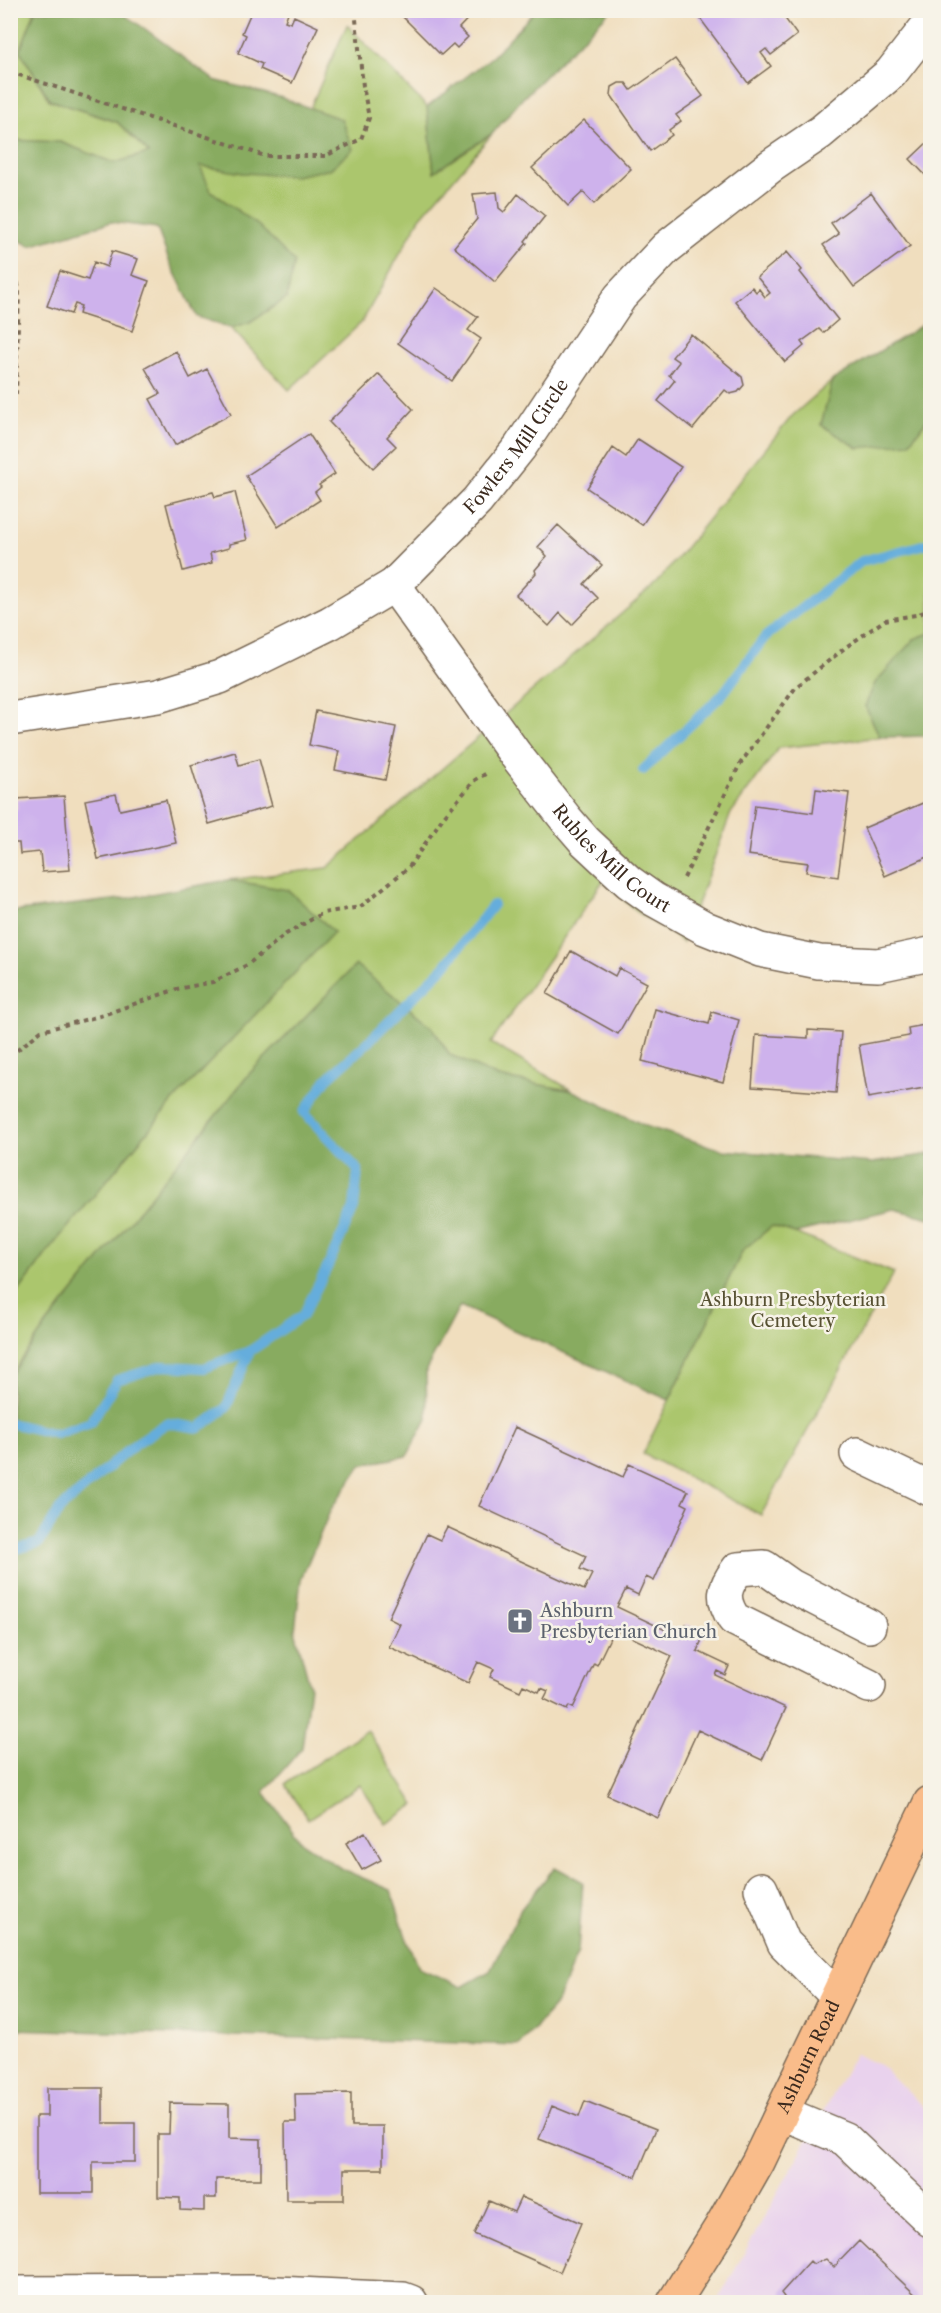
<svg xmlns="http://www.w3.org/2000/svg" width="941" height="2313" font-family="'Libre Caslon Text',serif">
  <rect width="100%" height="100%" fill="#f7f3e8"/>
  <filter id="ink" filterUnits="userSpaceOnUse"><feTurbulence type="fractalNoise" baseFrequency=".0167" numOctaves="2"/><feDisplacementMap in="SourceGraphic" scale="12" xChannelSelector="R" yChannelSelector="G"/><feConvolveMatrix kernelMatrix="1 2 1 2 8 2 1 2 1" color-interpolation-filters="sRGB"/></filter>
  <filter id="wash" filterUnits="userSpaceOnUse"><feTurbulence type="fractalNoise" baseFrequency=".008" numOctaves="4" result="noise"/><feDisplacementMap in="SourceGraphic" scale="24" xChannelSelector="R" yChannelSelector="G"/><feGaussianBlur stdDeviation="1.35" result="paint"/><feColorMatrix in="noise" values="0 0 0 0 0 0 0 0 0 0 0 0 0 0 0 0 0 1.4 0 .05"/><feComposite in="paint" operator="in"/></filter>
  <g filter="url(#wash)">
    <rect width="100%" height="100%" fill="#f0debe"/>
    <!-- built -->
    <path fill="#e9d2ed" d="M 855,2054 L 883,2067 L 930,2114 L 930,2302 L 717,2302 Z"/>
    <!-- green -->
    <path fill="#abc66d" stroke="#737846" stroke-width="1.5" d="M 11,11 L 35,11 L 20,51 L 49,100 L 117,122 L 149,153 L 114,163 L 60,142 L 11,140 Z
      M 347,25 L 427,107 L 434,172 L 493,133 L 420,218 L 362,322 L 289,390 L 231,328 L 250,322 L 259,226 L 211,191 L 199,165 L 243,173 L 330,169 L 352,149 L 341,119 L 310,108 Z
      M 833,380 L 821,425 L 909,443 L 930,416 L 930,633 L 914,639 L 865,706 L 880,737 L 779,748 L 731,813 L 683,942 L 636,911 L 603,881 L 491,1043 L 573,1091 L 498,1077 L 450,1055 L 432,1027 L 356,965 L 250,1073 L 44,1328 L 11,1375 L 11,1302 L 52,1246 L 174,1100 L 333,932 L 288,890 L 228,880 L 327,868 L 657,583 L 792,416 Z
      M 772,1226 L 795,1233 L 894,1273 L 761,1515 L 643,1454 L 743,1250 Z
      M 367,1730 L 415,1805 L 386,1824 L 360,1785 L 308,1819 L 285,1784 Z"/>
    <!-- forest -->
    <path fill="#88ab60" stroke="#626a3f" stroke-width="1.5" d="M 117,10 L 144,28 L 214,80 L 279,97 L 341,119 L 353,149 L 330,169 L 295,176 L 243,173 L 200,166 L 211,191 L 259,226 L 294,262 L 287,298 L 250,322 L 231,328 L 197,317 L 170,263 L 157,228 L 111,222 L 30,246 L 11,236 L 11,140 L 60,142 L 114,163 L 149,153 L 117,122 L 50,100 L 20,51 L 35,11 Z
      M 535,11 L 610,11 L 522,99 L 493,133 L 434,172 L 427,107 L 493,56 Z
      M 930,320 L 930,416 L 909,443 L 858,448 L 821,425 L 833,380 Z
      M 930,633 L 930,736 L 880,737 L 865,706 L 875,683 L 914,639 Z
      M 228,880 L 288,890 L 334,932 L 174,1100 L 52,1246 L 11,1302 L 11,912 L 129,898 Z
      M 356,965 L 432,1027 L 450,1055 L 498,1077 L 573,1091 L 648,1127 L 723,1150 L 872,1163 L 930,1154 L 930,1218 L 894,1209 L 795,1233 L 772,1226 L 743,1250 L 669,1400 L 460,1306 L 426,1370 L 427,1419 L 407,1456 L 361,1465 L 331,1509 L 301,1579 L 295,1630 L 310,1686 L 302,1748 L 264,1792 L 301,1842 L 342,1869 L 391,1890 L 406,1937 L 419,1968 L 462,1987 L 490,1971 L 521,1909 L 555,1867 L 583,1882 L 578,1951 L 556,2004 L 520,2045 L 11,2029 L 11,1375 L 44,1328 L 250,1073 Z"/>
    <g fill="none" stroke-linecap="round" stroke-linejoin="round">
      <!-- stream -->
      <path stroke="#65addc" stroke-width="10" d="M 643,770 L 722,695 L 765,637 L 862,561 L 930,543
        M 10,1423 L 56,1434 L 91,1422 L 117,1380 L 162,1366 L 204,1368 L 250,1351 L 303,1315 L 327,1268 L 354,1208 L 358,1170 L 304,1112 L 327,1079 L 366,1044 L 444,967 L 493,905
        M 10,1551 L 39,1543 L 60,1509 L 135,1444 L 167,1423 L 199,1428 L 226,1408 L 250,1351"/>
    </g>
    <g id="blocks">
      <!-- building -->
      <path fill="#ceb2ec" d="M 252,10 L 289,10 L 285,21 L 291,23 L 294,16 L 318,27 L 292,83 L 260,69 L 262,64 L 238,53 L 246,35 L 242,33 Z
        M 400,10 L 476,10 L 459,28 L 468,37 L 457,48 L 453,44 L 441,55 L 398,12 Z
        M 700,10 L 779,10 L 797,35 L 771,55 L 766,49 L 761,53 L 771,66 L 748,83 L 696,13 Z
        M 675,59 L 703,96 L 676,115 L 681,121 L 669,130 L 672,135 L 650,151 L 611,95 L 612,87 L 619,83 L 626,83 L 631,90 Z
        M 584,120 L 631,169 L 594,204 L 583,192 L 568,206 L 532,168 Z
        M 930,140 L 930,180 L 910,159 Z
        M 497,192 L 499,208 L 504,212 L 518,194 L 545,216 L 525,241 L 527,243 L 495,282 L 454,247 L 477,219 L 473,194 Z
        M 871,193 L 910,246 L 854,287 L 823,245 L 839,234 L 831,223 Z
        M 112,251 L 138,259 L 132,275 L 149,281 L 132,331 L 79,314 L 81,306 L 75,304 L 71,314 L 47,306 L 60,271 L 88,280 L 94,262 L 107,267 Z
        M 787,252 L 802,270 L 800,272 L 838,320 L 823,333 L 819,329 L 801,342 L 804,346 L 785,362 L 735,301 L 752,287 L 756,292 L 759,289 L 765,297 L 770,293 L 757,277 Z
        M 436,288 L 478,317 L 468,330 L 481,339 L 452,381 L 398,343 Z
        M 691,334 L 742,377 L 744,385 L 738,392 L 730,394 L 725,390 L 693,429 L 658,401 L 675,380 L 669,375 L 679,362 L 672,357 Z
        M 176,351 L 190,378 L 207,369 L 231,414 L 175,445 L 150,399 L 160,394 L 145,368 Z
        M 379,374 L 413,409 L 387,437 L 396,446 L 373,468 L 329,422 Z
        M 309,434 L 335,474 L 319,485 L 321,487 L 315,492 L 320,500 L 278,527 L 246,476 Z
        M 638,439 L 681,467 L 642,525 L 587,488 L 613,448 L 626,457 Z
        M 213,492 L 215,497 L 235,492 L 247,540 L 229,544 L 229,548 L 210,553 L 212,563 L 183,571 L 166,504 Z
        M 558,525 L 602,565 L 584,584 L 598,598 L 572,625 L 560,613 L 549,626 L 516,595 L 536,573 L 535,570 L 547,556 L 538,547 Z
        M 316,711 L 396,727 L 385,780 L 335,770 L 339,751 L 309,745 Z
        M 235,752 L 239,765 L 259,759 L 272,806 L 209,824 L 191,765 Z
        M 816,789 L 849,793 L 838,877 L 806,872 L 808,863 L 748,855 L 755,805 L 813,813 Z
        M 116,794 L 120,810 L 166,800 L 176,843 L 98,859 L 85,800 Z
        M 64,796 L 70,870 L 42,872 L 40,852 L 20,854 L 19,843 L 10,843 L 10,810 L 17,809 L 16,799 Z
        M 930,800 L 930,856 L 885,876 L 864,828 Z
        M 571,951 L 615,976 L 619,968 L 647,983 L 618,1034 L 547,994 Z
        M 655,1009 L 709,1024 L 712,1012 L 739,1020 L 723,1082 L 642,1061 Z
        M 930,1024 L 930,1087 L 868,1098 L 859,1045 L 909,1036 L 908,1028 Z
        M 808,1030 L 841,1032 L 836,1093 L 752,1087 L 756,1035 L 808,1038 Z
        M 515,1427 L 623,1477 L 629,1464 L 688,1491 L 682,1503 L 688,1506 L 654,1581 L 646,1577 L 638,1595 L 626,1589 L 617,1607 L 680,1637 L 686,1624 L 705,1633 L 697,1651 L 729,1666 L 725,1675 L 717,1671 L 715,1675 L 786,1708 L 762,1760 L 698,1730 L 658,1818 L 607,1795 L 672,1656 L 607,1626 L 603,1635 L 610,1638 L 597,1665 L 594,1663 L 573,1708 L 569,1706 L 567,1710 L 544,1699 L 548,1691 L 541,1688 L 539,1692 L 523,1685 L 520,1691 L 490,1677 L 494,1669 L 478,1662 L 468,1683 L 389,1647 L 400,1624 L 388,1618 L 427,1534 L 440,1540 L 447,1527 L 584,1590 L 592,1574 L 580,1569 L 586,1556 L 479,1506 Z
        M 365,1832 L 381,1860 L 362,1870 L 346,1843 Z
        M 47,2088 L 103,2088 L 103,2123 L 135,2123 L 135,2162 L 93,2162 L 93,2193 L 36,2193 L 36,2116 L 47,2116 Z
        M 351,2093 L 351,2126 L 383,2126 L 383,2169 L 344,2169 L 344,2200 L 286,2200 L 285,2122 L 296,2122 L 295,2094 Z
        M 585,2101 L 656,2129 L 636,2177 L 539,2139 L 552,2106 L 579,2117 Z
        M 170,2103 L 229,2104 L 229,2138 L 261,2139 L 261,2179 L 216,2179 L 216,2198 L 204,2198 L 204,2211 L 180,2210 L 180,2198 L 158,2197 L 158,2134 L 169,2134 Z
        M 521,2197 L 581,2223 L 560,2272 L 474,2234 L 489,2201 L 514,2212 Z
        M 859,2241 L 923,2302 L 784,2302 L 784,2297 L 781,2293 L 810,2261 L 813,2264 L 826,2259 L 834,2267 Z"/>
    </g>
  </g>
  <g filter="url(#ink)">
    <use href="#blocks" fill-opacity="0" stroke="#7a6956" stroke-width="1.5"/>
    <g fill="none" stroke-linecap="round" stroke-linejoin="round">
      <defs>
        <g id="minor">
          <path id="s1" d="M 394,585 L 515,754 L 566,819 L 585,841 L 629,882 L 653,899 L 705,928 L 760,950 L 819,962 L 878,965 L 930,954"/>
          <path id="s2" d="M 10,719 L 158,696 L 220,677 L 330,623 L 394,585 L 477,501 L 520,447 L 620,297 L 666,248 L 771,166 L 821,132 L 891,73 L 930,23"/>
          <path d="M 857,1454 L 930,1489"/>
          <path d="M 869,1626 L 791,1586 L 764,1567 L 738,1569 C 723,1588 721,1599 734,1619 L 869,1686"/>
          <path d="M 761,1889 L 784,1943 L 837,1996"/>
          <path d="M 783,2113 L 845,2139 L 930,2220"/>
          <path d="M 10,2293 L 256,2292 L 403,2299 L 411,2302"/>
        </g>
        <g id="major">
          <path id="s3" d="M 674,2302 L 721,2227 L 758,2162 L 930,1803"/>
        </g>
      </defs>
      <!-- minor casing -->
      <use href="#minor" stroke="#7a6956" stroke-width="36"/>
      <!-- major casing -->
      <use href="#major" stroke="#7a6956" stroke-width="36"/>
      <!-- path -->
      <path stroke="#7a6956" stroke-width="4" stroke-dasharray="4.5 4.5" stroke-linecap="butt" d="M 10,72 L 265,156 L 325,156 L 361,139 L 369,118 L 363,86 L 355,10
        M 10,238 L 19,290 L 16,394
        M 684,878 L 740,764 L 796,687 L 846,647 L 885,620 L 916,615 L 930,610
        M 10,1056 L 41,1031 L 100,1016 L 177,989 L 213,982 L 247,965 L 286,934 L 323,913 L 360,907 L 409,867 L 444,816 L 475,780 L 487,773"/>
      <!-- minor -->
      <use href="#minor" stroke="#fff" stroke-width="33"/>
      <!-- major -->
      <use href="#major" stroke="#f9bc8a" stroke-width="33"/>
    </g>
  </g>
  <!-- icons -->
  <defs>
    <symbol id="church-square" viewBox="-11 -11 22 22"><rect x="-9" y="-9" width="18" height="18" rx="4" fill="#6b7280" stroke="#f7f3e8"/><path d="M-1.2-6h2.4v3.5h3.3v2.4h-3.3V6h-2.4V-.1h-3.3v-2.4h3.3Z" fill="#fff"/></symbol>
  </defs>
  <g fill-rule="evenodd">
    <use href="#church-square" x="505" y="1606" width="30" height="30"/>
  </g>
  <g text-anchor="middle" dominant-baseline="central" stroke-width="5" stroke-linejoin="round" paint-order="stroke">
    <!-- street labels -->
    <g font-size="18" fill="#3b2a1e" stroke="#f7f3e8">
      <text stroke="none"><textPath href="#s2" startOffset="597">Fowlers Mill Circle</textPath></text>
      <text stroke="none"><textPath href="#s1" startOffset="351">Rubles Mill Court</textPath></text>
      <text stroke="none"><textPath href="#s3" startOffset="280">Ashburn Road</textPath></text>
    </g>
    <!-- park labels -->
    <g font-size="18" fill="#575132" stroke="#f7f3e8">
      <text x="793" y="1300">Ashburn Presbyterian<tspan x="793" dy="21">Cemetery</tspan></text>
    </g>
    <!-- worship labels -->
    <g font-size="18" fill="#5b616d" stroke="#f7f3e8" text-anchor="start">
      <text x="540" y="1611">Ashburn<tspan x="540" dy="21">Presbyterian Church</tspan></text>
    </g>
  </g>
  <!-- margin -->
  <rect width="941" height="2313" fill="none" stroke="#f7f3e8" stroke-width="36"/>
</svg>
